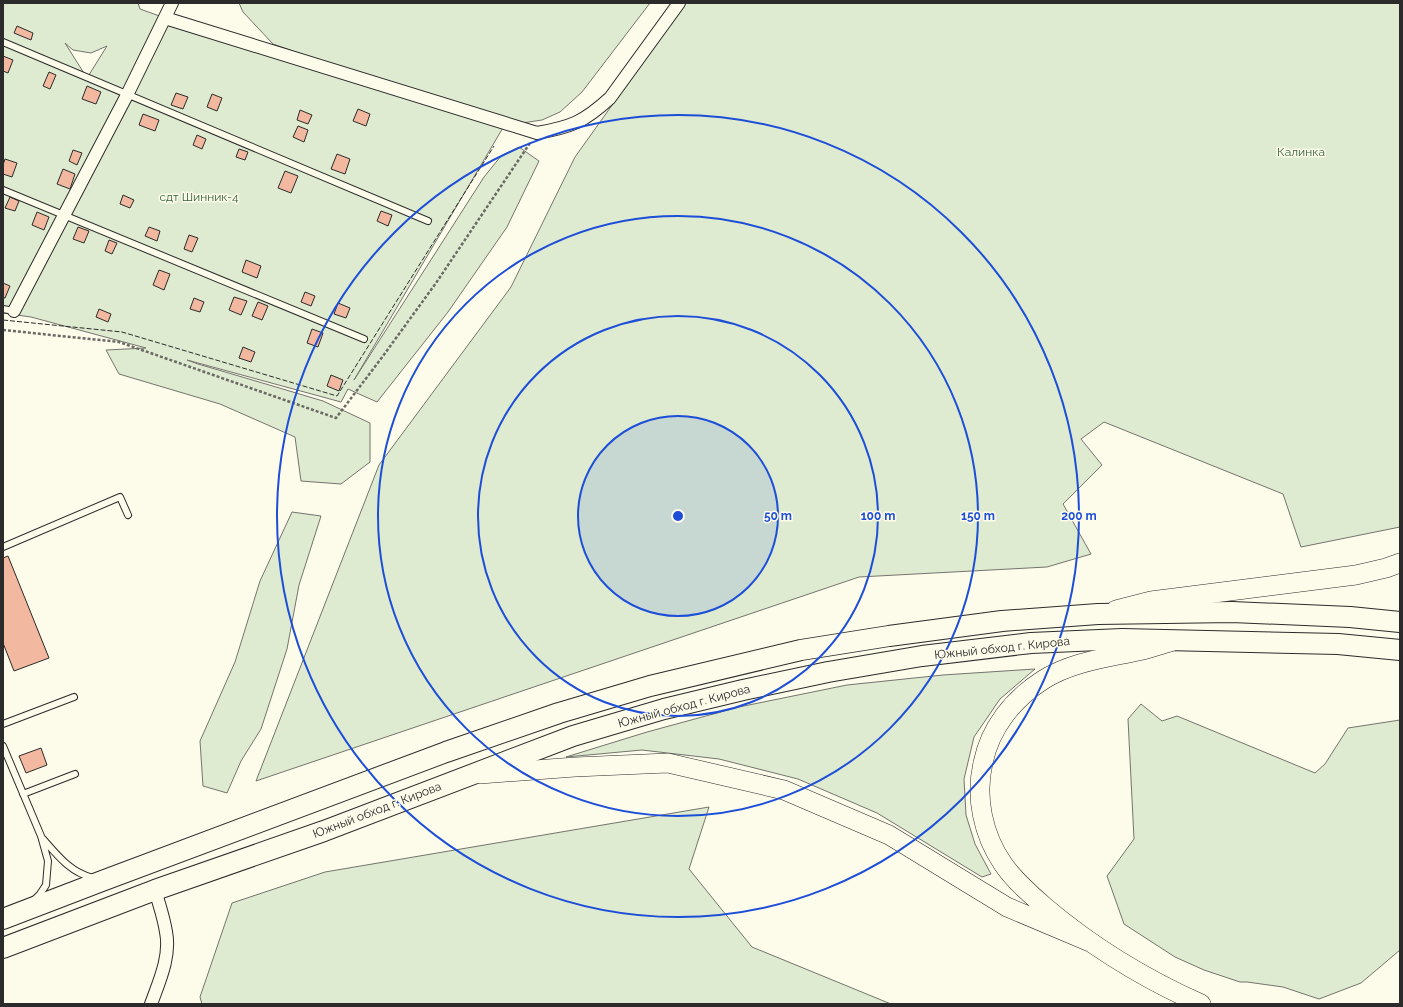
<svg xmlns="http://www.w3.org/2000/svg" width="1403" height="1007" font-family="Raleway,sans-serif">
  <rect width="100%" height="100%" fill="#fdfbea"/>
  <!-- green -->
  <path fill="#deebd1" stroke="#74746e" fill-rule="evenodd" d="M 3,3 L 138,3 L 140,9 L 165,18 L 504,126 L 354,380 L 484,177 L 501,156 L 519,147 L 539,161 L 507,227 L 448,312 L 377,402 L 348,389 L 341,402 L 187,360 L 198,364 L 276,387 L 323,401 L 370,423 L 370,462 L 341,484 L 301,481 L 295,437 L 220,404 L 119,374 L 106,350 L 146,348 L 31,317 L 3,313 ZM 65,43 L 73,50 L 91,53 L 107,46 L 87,78 Z
    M 239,3 L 650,3 L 582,92 L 560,112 L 542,120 L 522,123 L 385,83 L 273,44 L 243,12 Z
    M 685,3 L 1400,3 L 1400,527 L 1301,547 L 1283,494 L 1104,422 L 1081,439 L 1102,465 L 1063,504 L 1091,554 L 1047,567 L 859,577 L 256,781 L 379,465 L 511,287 L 575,157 Z
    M 292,512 L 321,516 L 299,585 L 287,649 L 261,729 L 241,761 L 227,793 L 203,786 L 200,741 L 235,662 L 260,581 Z
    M 1035,669 L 1000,699 L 974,737 L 964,779 L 966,815 L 975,844 L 991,874 L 982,877 L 877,813 L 798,779 L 719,759 L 642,750 L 566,757 L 647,732 L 739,707 L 847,685 L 943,675 Z
    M 1141,704 L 1162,721 L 1177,716 L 1315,773 L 1325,764 L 1348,728 L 1400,720 L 1400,950 L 1361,983 L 1319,999 L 1283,987 L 1247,982 L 1240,982 L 1204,970 L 1175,957 L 1124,924 L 1107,876 L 1134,839 L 1128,719 Z
    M 709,807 L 689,869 L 752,947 L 891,1004 L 202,1004 L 200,997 L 232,903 L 325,872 Z"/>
  <!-- building -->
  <path fill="#f2b8a0" stroke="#2b2b2b" d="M 17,26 L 33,33 L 31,40 L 14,33 Z
    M 3,56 L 13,60 L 8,73 L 3,71 Z
    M 49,72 L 56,75 L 50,89 L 43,86 Z
    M 87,86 L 101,92 L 96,104 L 82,99 Z
    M 176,93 L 188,97 L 183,109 L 171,105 Z
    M 212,94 L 222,98 L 217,111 L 207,107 Z
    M 358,109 L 370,114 L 366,126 L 353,121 Z
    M 300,110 L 312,115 L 308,124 L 297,120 Z
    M 143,114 L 159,120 L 155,131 L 139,125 Z
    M 298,126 L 308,130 L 304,142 L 293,137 Z
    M 197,135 L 206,139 L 202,149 L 193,145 Z
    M 239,149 L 248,152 L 245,160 L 236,157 Z
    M 73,150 L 82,153 L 77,165 L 69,161 Z
    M 337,154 L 350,159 L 345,174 L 331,169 Z
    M 5,159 L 17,163 L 12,177 L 3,174 L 3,165 Z
    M 63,169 L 75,174 L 70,189 L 57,184 Z
    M 285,171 L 298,176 L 291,193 L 278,188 Z
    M 123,195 L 134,200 L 130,208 L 120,204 Z
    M 10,197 L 19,201 L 15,211 L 5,208 Z
    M 381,211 L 392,215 L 388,226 L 377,221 Z
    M 37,212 L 49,217 L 44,230 L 32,225 Z
    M 78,227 L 89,231 L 84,243 L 73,239 Z
    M 149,227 L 160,231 L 157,241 L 145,236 Z
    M 189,235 L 198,238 L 192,252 L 184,249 Z
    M 109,240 L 117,243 L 112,254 L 105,251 Z
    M 246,260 L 261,266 L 257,278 L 242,272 Z
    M 159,270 L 170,274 L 164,290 L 153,285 Z
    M 3,283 L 10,286 L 5,298 L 3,298 Z
    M 305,292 L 315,296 L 311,306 L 301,302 Z
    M 234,297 L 247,301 L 241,315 L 229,310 Z
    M 194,298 L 204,302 L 200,312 L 190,309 Z
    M 258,302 L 268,306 L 262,320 L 252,316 Z
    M 338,303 L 350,308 L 346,318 L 334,314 Z
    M 99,309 L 111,314 L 108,322 L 96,317 Z
    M 312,329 L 323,333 L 318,347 L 307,343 Z
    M 243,347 L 255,352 L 251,362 L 239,358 Z
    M 331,375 L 343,380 L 339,391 L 327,386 Z
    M 8,556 L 49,658 L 14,671 L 3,643 L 3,558 Z
    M 41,748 L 47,765 L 26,773 L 19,756 Z"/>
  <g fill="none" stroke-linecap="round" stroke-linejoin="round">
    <defs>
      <path id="service" d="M 3,42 L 428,221
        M 3,190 L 364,339
        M 3,309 L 14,311
        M 3,547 L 120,497 L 128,515
        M 3,724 L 74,697
        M 3,746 L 41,836 L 48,861 L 46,885 L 40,894 L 34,900
        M 23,794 L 75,774
        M 43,839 C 58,856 70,872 93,878"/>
      <path id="minor" d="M 165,18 L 537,133 C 571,127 584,122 610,98 L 679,3
        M 14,311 L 127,95 L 172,3
        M 151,1004 C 159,982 171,956 166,932 C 164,918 159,904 155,890"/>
      <path id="primary" d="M 1116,610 L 1151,601 L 1356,575 L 1386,568 L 1400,563
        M 1170,642 C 1159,645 1149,649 1138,651 C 1106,658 1071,662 1043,680 C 1013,699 990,728 983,763 C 975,797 983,835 1003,864 C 1014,880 1030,894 1045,907 C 1091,946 1145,979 1201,1004
        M 480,774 L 575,767 L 668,763 L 784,790 L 889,835 L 1007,907 L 1090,942"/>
      <path id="trunk" d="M 3,919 L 102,881 L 446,752 L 559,713 L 650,686 L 801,650 L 889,636 L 1002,621 L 1098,614 L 1232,612 L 1350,617 L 1400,622
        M 3,948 L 155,890 L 324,831 L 573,736 L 664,709 L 743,690 L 828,672 L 922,656 L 1031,643 L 1122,639 L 1338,644 L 1400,650"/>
    </defs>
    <!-- service casing -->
    <use href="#service" stroke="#2b2b2b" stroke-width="8"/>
    <!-- minor casing -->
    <use href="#minor" stroke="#2b2b2b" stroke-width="14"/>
    <!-- primary casing -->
    <use href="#primary" stroke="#2b2b2b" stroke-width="20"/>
    <!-- trunk casing -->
    <use href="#trunk" stroke="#2b2b2b" stroke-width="22"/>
    <!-- path -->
    <path stroke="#6a6964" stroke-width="2.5" stroke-dasharray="3 2" stroke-linecap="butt" d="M 3,330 L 119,342 L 336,418 L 383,356 L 436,283 L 530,143"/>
    <!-- service -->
    <use href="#service" stroke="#fdfbea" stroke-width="6"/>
    <!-- minor -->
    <use href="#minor" stroke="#fdfbea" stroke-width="12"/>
    <!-- primary -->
    <use href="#primary" stroke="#fdfbea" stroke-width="19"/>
    <!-- trunk -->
    <use href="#trunk" stroke="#fdfbea" stroke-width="20"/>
    <!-- fence -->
    <path stroke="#2b2b2b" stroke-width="1" stroke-dasharray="5 2" stroke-linecap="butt" d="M 3,320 L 122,332 L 337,396 L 494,146"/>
  </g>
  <!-- distance rings -->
  <circle cx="678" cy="516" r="100" fill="#1d4ed8" fill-opacity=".12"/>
  <g fill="none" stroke="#1d4ed8" stroke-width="2">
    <circle cx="678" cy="516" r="100"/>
    <circle cx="678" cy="516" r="200"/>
    <circle cx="678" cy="516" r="300"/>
    <circle cx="678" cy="516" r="401"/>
  </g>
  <g text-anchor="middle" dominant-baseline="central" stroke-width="3" stroke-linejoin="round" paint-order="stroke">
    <!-- park labels -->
    <g font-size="12" fill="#34623c" stroke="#fdfbea">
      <text x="1301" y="152">Калинка</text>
      <text x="199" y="197">сдт Шинник-4</text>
    </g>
    <!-- street labels -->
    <g font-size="12" fill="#2b2b2b" stroke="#fdfbea">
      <text transform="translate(1002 648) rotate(-6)">Южный обход г. Кирова</text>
      <text transform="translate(684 706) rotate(-15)">Южный обход г. Кирова</text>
      <text transform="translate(377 810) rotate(-21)">Южный обход г. Кирова</text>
    </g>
  </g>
  <circle cx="678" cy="516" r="6" fill="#1d4ed8" stroke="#fdfbea" stroke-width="2"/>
  <g font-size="12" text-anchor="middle" font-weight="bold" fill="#1d4ed8" stroke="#fdfbea" stroke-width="3" stroke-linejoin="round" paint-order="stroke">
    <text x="778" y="520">50 m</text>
    <text x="878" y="520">100 m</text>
    <text x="978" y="520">150 m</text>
    <text x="1079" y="520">200 m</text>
  </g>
  <!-- border -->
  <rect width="1403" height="1007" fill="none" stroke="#2b2b2b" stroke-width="8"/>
</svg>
